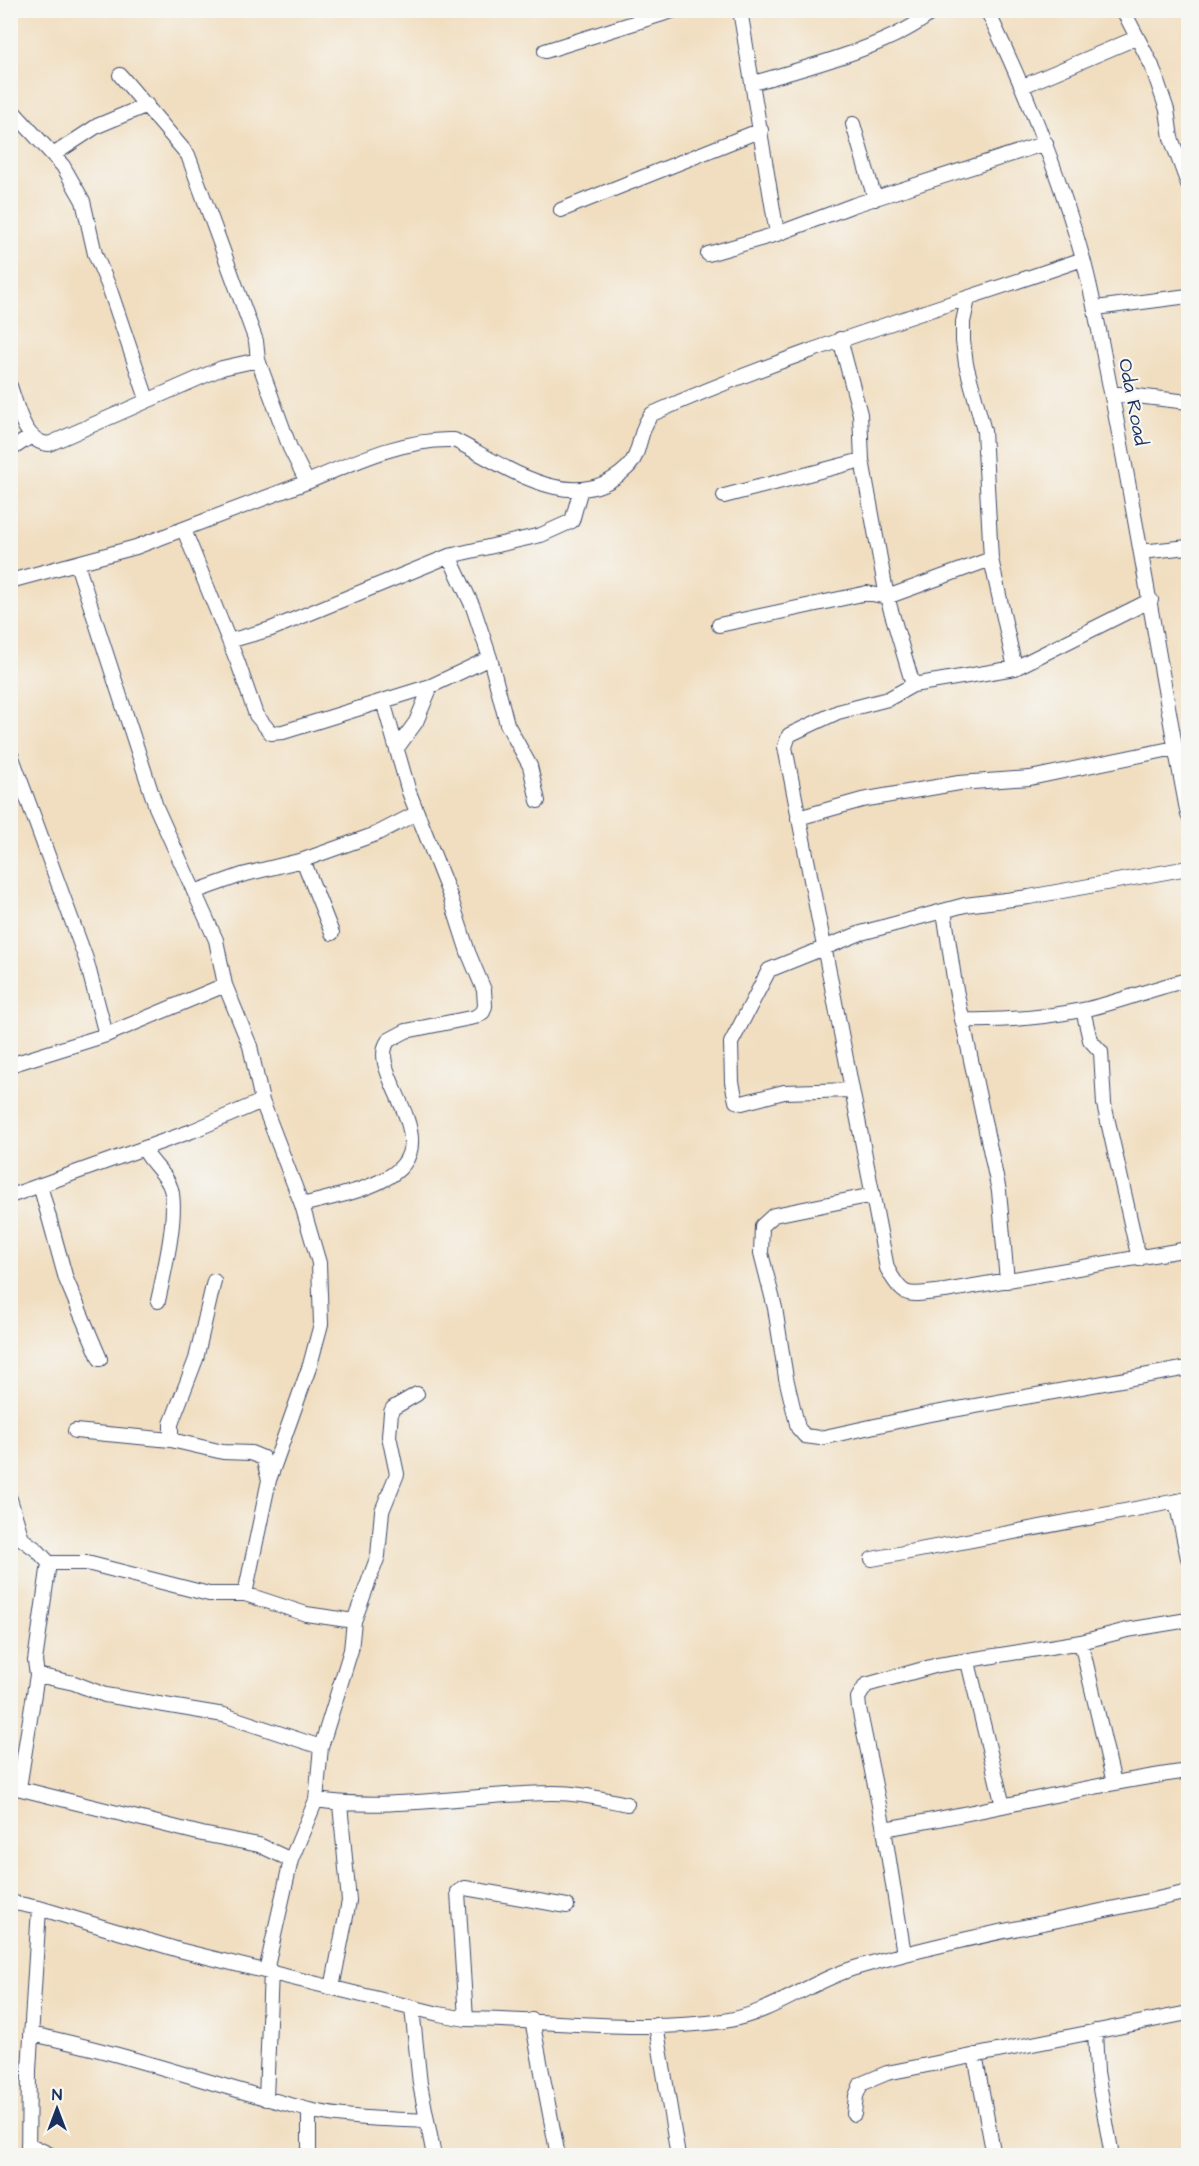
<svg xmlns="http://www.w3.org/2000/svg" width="1199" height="2166" font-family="'Architects Daughter',sans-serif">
  <rect width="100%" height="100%" fill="#f6f6f2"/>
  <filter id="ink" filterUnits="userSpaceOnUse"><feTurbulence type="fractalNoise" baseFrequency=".0167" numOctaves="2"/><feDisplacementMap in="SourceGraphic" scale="12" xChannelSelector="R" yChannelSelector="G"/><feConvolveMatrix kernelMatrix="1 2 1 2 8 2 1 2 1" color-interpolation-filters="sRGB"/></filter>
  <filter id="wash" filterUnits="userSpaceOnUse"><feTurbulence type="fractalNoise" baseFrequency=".008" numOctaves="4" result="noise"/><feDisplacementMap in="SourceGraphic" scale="24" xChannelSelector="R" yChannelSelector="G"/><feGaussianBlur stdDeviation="1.35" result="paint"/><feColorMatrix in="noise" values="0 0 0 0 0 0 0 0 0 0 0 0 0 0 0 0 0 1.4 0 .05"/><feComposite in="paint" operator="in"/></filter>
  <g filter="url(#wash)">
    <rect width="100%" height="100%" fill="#f1dec0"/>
  </g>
  <g filter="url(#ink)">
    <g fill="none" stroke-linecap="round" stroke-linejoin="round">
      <defs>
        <path id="minor" d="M 740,10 L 777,234
          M 987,10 C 1026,91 1059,173 1083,259 C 1095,303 1102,348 1111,392 C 1139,533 1161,675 1188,815
          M 1123,10 L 1152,66 L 1167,110 L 1171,138 L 1188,184
          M 545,51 L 675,10
          M 120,75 L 188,155 L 256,341 L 258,360
          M 753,83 C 802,69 899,44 934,10
          M 1023,86 L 1136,38
          M 10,108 L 63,166 L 83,201 L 95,254 L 109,287 L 147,399
          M 853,124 L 875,199
          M 53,155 L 97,126 L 147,105
          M 561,210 L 761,130
          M 708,254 L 777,234 L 854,205 L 1046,143
          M 968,299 L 963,322 L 963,341 L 966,364 L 984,431 L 991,559 L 1015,668
          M 1096,308 L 1188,296
          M 840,339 L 860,414 L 862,460 L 887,597 L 913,685
          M 10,386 C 17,406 24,443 49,444 L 222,368 L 258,360 L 290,448 L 307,482 C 353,463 404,438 454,440 C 506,466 574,519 627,468 C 642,454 638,429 652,414 C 791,351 939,309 1083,259
          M 1111,393 L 1188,402
          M 10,450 L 30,437
          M 724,496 L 862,460
          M 184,530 L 238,663 L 256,715 L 271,733 L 283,732 L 431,686 L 490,658
          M 1141,552 L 1188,547
          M 449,556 L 473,607 L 490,658 L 507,724 L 530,766 L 538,801
          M 77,564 L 156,807 L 216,940 L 225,985 L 250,1046 L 262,1101 L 302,1205 L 319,1263 L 321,1324 L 310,1365 L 269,1480 L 245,1594
          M 10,581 L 136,547 L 307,482
          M 1151,600 L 1015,668 L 913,685 L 888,699 L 838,712 L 789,735 L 785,747 L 887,1268 C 905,1302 909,1294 945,1291 L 1188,1249
          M 719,625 L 867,593 L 887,597 L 991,559
          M 229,641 L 271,629 L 449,556 L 541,535 L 572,521 L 580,492
          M 397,748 L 416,722 L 431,686
          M 10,752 L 86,959 L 106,1035
          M 798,818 L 862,800 L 959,783 L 1030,778 L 1175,748
          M 303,860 L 332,933
          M 194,892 L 242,875 L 303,860 L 376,834 L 417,813
          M 944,911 L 955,985 L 999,1191 L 1007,1281
          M 1083,1010 L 1090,1040 L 1101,1052 L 1104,1104 L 1139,1259
          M 962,1020 C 1003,1021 1042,1018 1082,1010 C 1118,1003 1152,988 1188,980
          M 10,1065 L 106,1035 L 225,985
          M 852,1090 L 784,1092 L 742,1103 L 736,1101 L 732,1082 L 731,1043 L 769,970 L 861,933 L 965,905 L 1029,897 L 1188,868
          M 150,1146 L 147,1154 C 154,1166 167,1175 171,1189 C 178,1216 164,1273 158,1301
          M 40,1185 L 66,1279 L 100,1359
          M 873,1195 L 774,1215 L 762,1226 L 761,1253 L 775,1308 L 786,1378 L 798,1428 L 805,1436 L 820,1438 L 930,1414 L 1188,1368
          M 10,1196 L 192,1131 L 262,1101
          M 302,1205 C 328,1198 357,1193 381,1181 C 457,1146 362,1072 389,1040 L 406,1031 L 475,1017 L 483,1012 L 485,1006 L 484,990 L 468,952 L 450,896 L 409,792 L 383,701
          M 75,1431 L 171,1440 L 223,1452 L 251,1453 L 263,1458 L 269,1480
          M 171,1440 L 171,1424 L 196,1359 L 214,1281
          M 10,1499 L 22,1539 L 37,1550 L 49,1563 L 35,1661 L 37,1675 L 19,1788
          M 1176,1501 L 1188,1558
          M 872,1559 L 1188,1499
          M 49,1563 L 87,1563 L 209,1594 L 245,1594 L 306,1614 L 354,1621 L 351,1650 L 321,1747 L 316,1800 L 291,1860 L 266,1971
          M 354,1621 L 378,1556 L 382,1511 L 397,1474 L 389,1436 L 391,1412 L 393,1408 L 417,1394
          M 1081,1642 L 1114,1783
          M 968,1662 L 1003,1806
          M 37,1675 L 74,1683 L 105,1695 L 224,1715 L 321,1747
          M 13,1787 L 202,1834 L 259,1845 L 291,1860
          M 316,1800 C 393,1811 472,1794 550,1793 C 575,1792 602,1799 627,1804
          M 884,1829 C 986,1812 1086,1785 1188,1771
          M 10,1902 L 39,1908 L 179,1950 L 439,2014 L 466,2019 C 550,2020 641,2033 724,2021 C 774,2013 812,1980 858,1967 C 966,1935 1078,1918 1188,1892
          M 904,1954 L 884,1829 L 859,1708 L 858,1698 L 866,1685 L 938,1665 L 1081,1642 L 1127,1630 L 1188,1620
          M 332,1988 L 349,1901 L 340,1804
          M 412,2008 L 420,2084 L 434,2156
          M 466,2019 L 458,1892 L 465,1888 L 567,1906
          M 532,2020 L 558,2156
          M 656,2025 L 678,2156
          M 1095,2031 L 1097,2072 L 1112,2156
          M 31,2034 C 125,2053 216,2086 309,2110 C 347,2119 388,2119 427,2121
          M 975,2055 L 994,2156
          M 266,2099 L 271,1971
          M 854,2114 L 856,2096 L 861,2084 L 887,2073 L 1188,2013
          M 28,2144 L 53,2156
          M 28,2156 L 29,2070 L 39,1908
          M 309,2156 L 309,2110"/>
      </defs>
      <!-- minor casing -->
      <use href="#minor" stroke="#3b496d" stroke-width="16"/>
      <!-- minor -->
      <use href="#minor" stroke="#fff" stroke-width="14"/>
    </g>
  </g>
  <g text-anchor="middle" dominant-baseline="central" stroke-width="4.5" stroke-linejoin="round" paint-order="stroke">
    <!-- street labels -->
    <g font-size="20" fill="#1b2f5e" stroke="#f6f6f2">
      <text transform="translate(1133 402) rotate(79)">Oda Road</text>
    </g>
  </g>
  <!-- margin -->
  <rect width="1199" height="2166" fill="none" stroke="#f6f6f2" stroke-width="36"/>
  <!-- north arrow -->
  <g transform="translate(57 2109)" stroke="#f6f6f2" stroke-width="4.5" paint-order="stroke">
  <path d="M0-4.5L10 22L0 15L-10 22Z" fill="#1b2f5e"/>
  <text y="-9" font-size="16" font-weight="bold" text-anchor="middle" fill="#1b2f5e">N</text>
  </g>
</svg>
